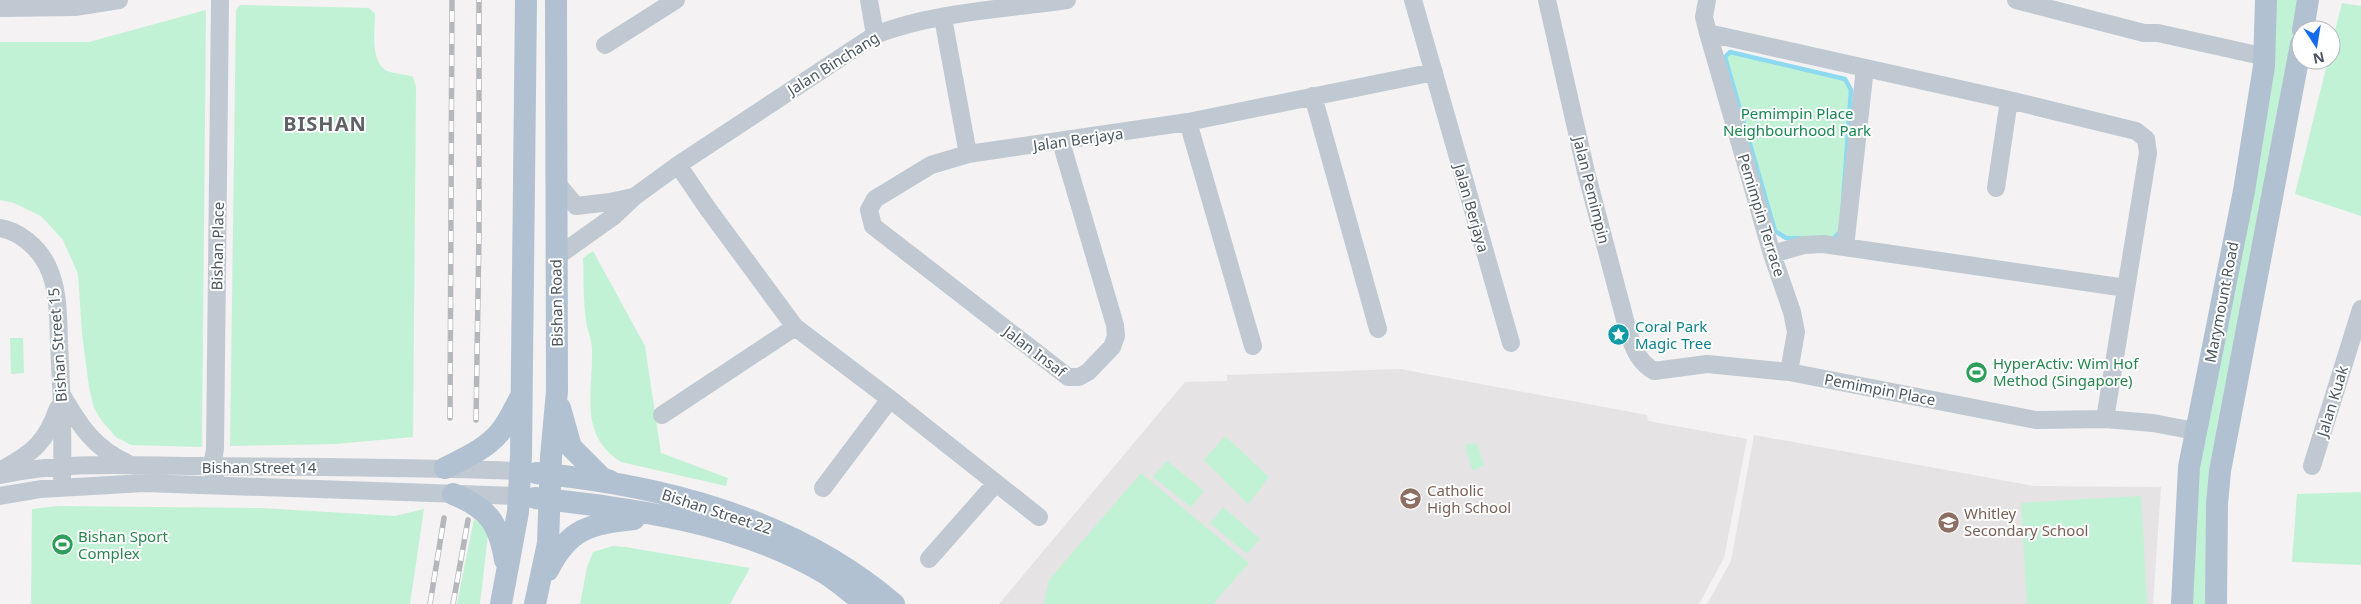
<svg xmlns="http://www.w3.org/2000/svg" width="2361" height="604" font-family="'Noto Sans',sans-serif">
  <rect width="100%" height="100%" fill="#f4f2f2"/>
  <!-- education -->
  <path fill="#e5e3e4" d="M 1400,369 L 1647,415 L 1648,421 L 1747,439 L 1724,558 L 1699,604 L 999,604 L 1185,382 L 1227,381 L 1227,375 Z
    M 1754,435 L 2034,486 L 2161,487 L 2153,604 L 1707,604 L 1731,561 Z"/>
  <!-- green -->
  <path fill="#c1f2d5" d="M 2266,0 L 2308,0 L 2220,471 L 2216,604 L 2182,604 L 2183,577 Z
    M 2342,3 L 2361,6 L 2361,216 L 2295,194 L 2328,60 L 2331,60 L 2331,47 Z
    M 240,5 L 369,8 L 375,14 C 375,31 369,65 390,72 C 398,74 405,74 413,77 L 416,87 L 413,437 L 336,444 L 230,446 L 236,10 Z
    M 206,10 L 202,447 L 131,445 L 116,437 L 102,421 L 94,408 L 89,387 L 82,334 L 78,274 L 63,240 L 41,216 L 14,203 L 0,200 L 0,42 L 89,42 Z
    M 1730,52 L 1845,79 L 1851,90 L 1841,231 L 1833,239 L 1786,238 L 1775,231 L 1725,57 Z
    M 593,251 L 645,346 L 661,453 L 728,478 L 726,486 L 621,462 C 578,434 593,394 592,350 C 592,340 587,330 586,320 C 583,300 584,278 583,258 Z
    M 10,338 L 23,338 L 24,373 L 11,374 Z
    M 1225,436 L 1269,477 L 1248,504 L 1204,460 Z
    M 1477,443 L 1484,466 L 1472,470 L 1465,445 Z
    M 1167,461 L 1204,491 L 1191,507 L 1153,477 Z
    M 1141,473 L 1249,563 L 1213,604 L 1044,604 L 1049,580 Z
    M 2361,492 L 2361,565 L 2292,562 L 2297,494 Z
    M 2141,496 L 2147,604 L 2027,604 L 2021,503 Z
    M 57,506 L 261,508 L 395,516 L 424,509 L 410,604 L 31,604 L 32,509 Z
    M 1223,507 L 1260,539 L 1247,554 L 1210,523 Z
    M 474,519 L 482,524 L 488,534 L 480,604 L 457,604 Z
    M 613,546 L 625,547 L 750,568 L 730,604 L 580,604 L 587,567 L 593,552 Z"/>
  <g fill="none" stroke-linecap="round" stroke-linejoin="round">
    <!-- stream -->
    <path stroke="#8dd9ef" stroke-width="4.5" d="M 1730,52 L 1845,79 L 1851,90 L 1841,231 L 1833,239 L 1786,238 L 1775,231 L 1725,57 Z"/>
    <!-- minor -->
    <path stroke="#c0c9d1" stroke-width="18" d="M 869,0 L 875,35
      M 1413,0 L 1511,343
      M 1547,0 L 1586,172 L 1629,335 C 1635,351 1639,362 1654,371 L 1707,364 L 1789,372 L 2036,420 L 2105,419 L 2153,423 L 2195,431
      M 1707,0 L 1704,17 L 1708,33 L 1772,254 L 1792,312 L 1796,332 L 1789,372
      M 2016,0 L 2144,33 L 2158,33 L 2266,57
      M 0,8 L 75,7 L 119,0
      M 943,18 L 968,154
      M 1708,33 L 2009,100 L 2136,131 L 2146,139 L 2148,153 L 2105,419
      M 605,45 L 676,0
      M 1313,96 L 1378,329
      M 1188,122 L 1253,346
      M 1061,142 L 1115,325 L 1116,336 L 1112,347 L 1088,372 L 1079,377 L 1068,377 L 873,226 L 869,210 L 875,199 L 931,165 L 968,154 L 1188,122 L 1434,72
      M 678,165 L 708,209 L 795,327 L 890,399 L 1039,517
      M 555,181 L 576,206 L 610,202 L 633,197
      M 1996,188 L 2009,100
      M 0,228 C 19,231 38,247 47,265 C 59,289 58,317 59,344 C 62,389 63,433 62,478
      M 1845,247 L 1865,68
      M 1772,254 L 1804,245 L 1823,244 L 2126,288
      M 555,258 L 614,216 L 634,197 L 678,165 L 875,35 C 932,12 1006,9 1067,0
      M 62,395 C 80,426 94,448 127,463
      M 662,415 L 795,327
      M 2312,466 L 2361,309
      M 3,469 C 34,452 46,442 58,408
      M 0,475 C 67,460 136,466 204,466 C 310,467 415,467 520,471
      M 215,478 L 212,466 L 215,449 L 220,0
      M 823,488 L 890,399
      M 0,496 L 41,489 L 144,483 L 519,496
      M 929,559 L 996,483"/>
    <!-- major -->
    <path stroke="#b1c1d1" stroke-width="22" d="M 2303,30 L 2308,0
      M 560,408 L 571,447 L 602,478 L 610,481
      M 445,468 C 465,458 486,449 500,432 C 508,422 514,409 520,398
      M 536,473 C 663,485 795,519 894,604
      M 453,494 C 488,508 499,523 505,560
      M 535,498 C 634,509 735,521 823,572 C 838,581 852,594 866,604
      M 548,570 C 569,528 590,524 634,519
      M 501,604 L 518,512 L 521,455 L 526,0
      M 535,604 L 548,543 L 551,457 L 557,391 L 556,0
      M 2182,604 L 2189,467 L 2244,191 L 2264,66 L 2266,0
      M 2216,604 L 2217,504 L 2220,471 L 2301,44"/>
    <defs>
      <path id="rail" d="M 450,418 L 452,0
        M 476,420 L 479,232 L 479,0
        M 430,604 L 444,518
        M 453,604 L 468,520"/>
    </defs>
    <!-- rail casing -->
    <use href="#rail" stroke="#b4b7bc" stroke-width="5.5"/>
    <!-- rail -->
    <use href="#rail" stroke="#fff" stroke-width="4" stroke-dasharray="11" stroke-linecap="butt"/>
  </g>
  <!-- icons -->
  <defs>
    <symbol id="sight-disc" viewBox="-11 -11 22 22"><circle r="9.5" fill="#0f9aa8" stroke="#fff"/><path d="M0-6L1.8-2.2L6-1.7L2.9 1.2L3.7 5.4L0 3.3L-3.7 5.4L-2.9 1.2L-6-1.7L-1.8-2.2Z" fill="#fff"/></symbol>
    <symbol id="stadium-disc" viewBox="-11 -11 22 22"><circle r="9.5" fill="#2e9e5b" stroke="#fff"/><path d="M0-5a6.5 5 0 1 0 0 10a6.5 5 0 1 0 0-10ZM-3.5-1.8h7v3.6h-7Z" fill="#fff"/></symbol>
    <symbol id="school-disc" viewBox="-11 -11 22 22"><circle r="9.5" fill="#8d6e63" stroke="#fff"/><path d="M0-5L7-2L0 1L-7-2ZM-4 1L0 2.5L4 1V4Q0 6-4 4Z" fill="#fff"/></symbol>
  </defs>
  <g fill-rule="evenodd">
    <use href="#sight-disc" x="1606" y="322" width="25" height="25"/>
    <use href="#stadium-disc" x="1964" y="360" width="25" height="25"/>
    <use href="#school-disc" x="1398" y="486" width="25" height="25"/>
    <use href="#school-disc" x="1936" y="510" width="25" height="25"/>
    <use href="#stadium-disc" x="50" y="532" width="25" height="25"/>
  </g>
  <g text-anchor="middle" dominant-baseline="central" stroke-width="4" stroke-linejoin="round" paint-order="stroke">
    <!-- street labels -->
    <g font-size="15" fill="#495560" stroke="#fff">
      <text transform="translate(833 63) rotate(-32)">Jalan Binchang</text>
      <text transform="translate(1078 139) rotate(-8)">Jalan Berjaya</text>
      <text transform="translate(1592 190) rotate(76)">Jalan Pemimpin</text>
      <text transform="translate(1472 208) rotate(74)">Jalan Berjaya</text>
      <text transform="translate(1762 215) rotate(73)">Pemimpin Terrace</text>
      <text transform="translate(217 246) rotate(-89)">Bishan Place</text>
      <text transform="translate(2221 302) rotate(-79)">Marymount Road</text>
      <text transform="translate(556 303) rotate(-91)">Bishan Road</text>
      <text transform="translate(57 345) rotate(-94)">Bishan Street 15</text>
      <text transform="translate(1035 351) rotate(37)">Jalan Insaf</text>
      <text transform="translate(1880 389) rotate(11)">Pemimpin Place</text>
      <text transform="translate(2332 401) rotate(-73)">Jalan Kuak</text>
      <text x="259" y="467">Bishan Street 14</text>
      <text transform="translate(717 511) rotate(18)">Bishan Street 22</text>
    </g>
    <!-- park labels -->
    <g font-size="15" fill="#158750" stroke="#fff">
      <text x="1797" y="113">Pemimpin Place<tspan x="1797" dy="17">Neighbourhood Park</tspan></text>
    </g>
    <!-- culture labels -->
    <g font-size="15" fill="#0d838f" stroke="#fff" text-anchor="start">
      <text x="1635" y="326">Coral Park<tspan x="1635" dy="17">Magic Tree</tspan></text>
    </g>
    <!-- leisure labels -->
    <g font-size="15" fill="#27864d" stroke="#fff" text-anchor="start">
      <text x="1993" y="363">HyperActiv: Wim Hof<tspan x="1993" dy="17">Method (Singapore)</tspan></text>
      <text x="78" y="536">Bishan Sport<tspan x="78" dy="17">Complex</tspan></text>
    </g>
    <!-- education labels -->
    <g font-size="15" fill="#785e54" stroke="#fff" text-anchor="start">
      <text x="1427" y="490">Catholic<tspan x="1427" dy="17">High School</tspan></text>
      <text x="1964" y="513">Whitley<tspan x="1964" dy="17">Secondary School</tspan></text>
    </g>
    <!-- district labels -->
    <g font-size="20" font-weight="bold" letter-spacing="1" fill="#5e6267" stroke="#fff">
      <text x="325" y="123">BISHAN</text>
    </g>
  </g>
  <!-- north arrow -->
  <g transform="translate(2316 45) rotate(168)"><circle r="24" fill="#ffffff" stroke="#b6bbbf"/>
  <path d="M0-4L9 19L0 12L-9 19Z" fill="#156dec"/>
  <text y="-8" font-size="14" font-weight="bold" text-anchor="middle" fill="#495560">N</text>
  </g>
</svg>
